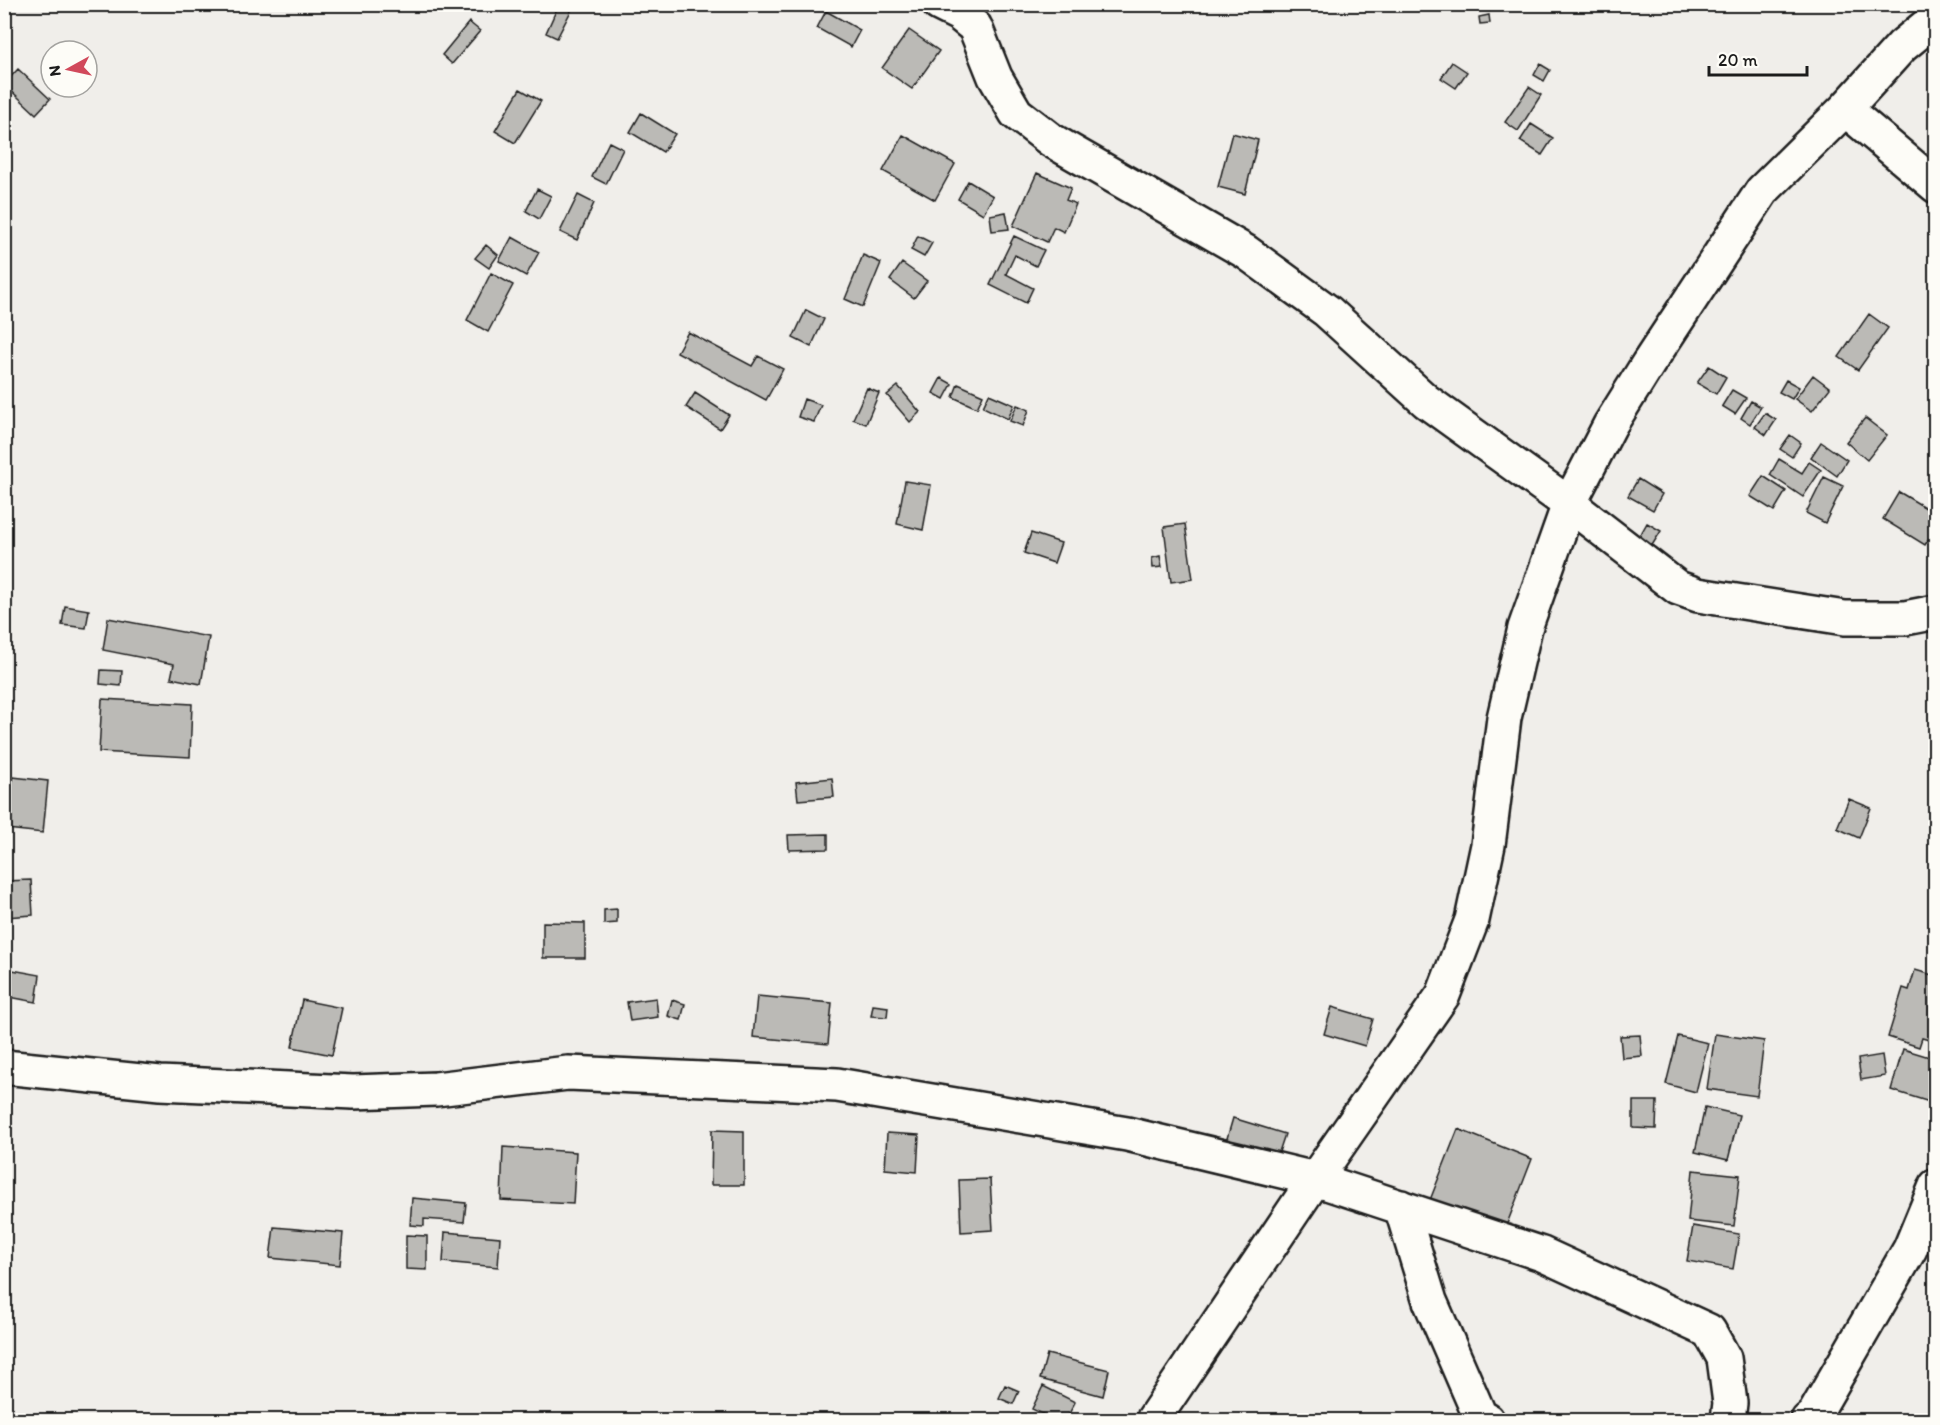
<svg xmlns="http://www.w3.org/2000/svg" width="1940" height="1425" font-family="Itim,sans-serif">
  <rect width="100%" height="100%" fill="#f0eeea"/>
  <filter id="ink" filterUnits="userSpaceOnUse"><feTurbulence type="fractalNoise" baseFrequency=".0167" numOctaves="2"/><feDisplacementMap in="SourceGraphic" scale="12" xChannelSelector="R" yChannelSelector="G"/><feConvolveMatrix kernelMatrix="1 2 1 2 8 2 1 2 1" color-interpolation-filters="sRGB"/></filter>
  <g filter="url(#ink)">
    <!-- building -->
    <path fill="#bbbab6" stroke="#1c1c1c" stroke-width="1.5" d="M 559,4 L 573,7 L 557,38 L 546,33 Z
      M 826,11 L 860,30 L 851,47 L 817,28 Z
      M 1489,15 L 1490,23 L 1480,24 L 1479,17 Z
      M 469,22 L 480,31 L 452,64 L 442,55 Z
      M 909,30 L 939,51 L 912,89 L 882,68 Z
      M 1452,62 L 1467,72 L 1456,88 L 1441,78 Z
      M 1540,64 L 1550,70 L 1544,81 L 1534,75 Z
      M 18,69 L 50,99 L 36,114 L 4,84 Z
      M 1529,87 L 1541,95 L 1518,131 L 1505,122 Z
      M 520,89 L 541,101 L 515,143 L 495,131 Z
      M 641,113 L 675,134 L 663,152 L 630,132 Z
      M 1531,124 L 1553,138 L 1542,155 L 1520,141 Z
      M 1232,133 L 1258,140 L 1245,194 L 1218,187 Z
      M 903,135 L 955,164 L 935,200 L 883,171 Z
      M 609,142 L 623,149 L 606,184 L 592,177 Z
      M 1037,173 L 1071,188 L 1066,200 L 1076,204 L 1064,232 L 1054,227 L 1047,242 L 1013,226 Z
      M 968,181 L 993,196 L 983,214 L 958,199 Z
      M 537,189 L 551,196 L 539,219 L 526,211 Z
      M 578,195 L 594,203 L 577,240 L 560,232 Z
      M 1006,212 L 1009,229 L 992,231 L 990,215 Z
      M 918,236 L 932,243 L 924,257 L 911,250 Z
      M 1014,236 L 1044,250 L 1036,266 L 1015,255 L 1006,274 L 1033,288 L 1026,303 L 990,285 Z
      M 512,237 L 539,252 L 526,276 L 499,261 Z
      M 486,245 L 498,255 L 489,268 L 475,258 Z
      M 863,255 L 881,263 L 863,307 L 845,299 Z
      M 902,263 L 927,281 L 914,298 L 890,280 Z
      M 491,273 L 513,285 L 488,332 L 467,320 Z
      M 806,310 L 824,319 L 811,347 L 793,338 Z
      M 1869,314 L 1888,328 L 1858,370 L 1839,357 Z
      M 688,332 L 752,366 L 758,356 L 783,369 L 766,400 L 677,352 Z
      M 1709,366 L 1726,377 L 1716,394 L 1697,383 Z
      M 1813,375 L 1830,388 L 1812,411 L 1795,399 Z
      M 941,378 L 952,384 L 944,399 L 933,393 Z
      M 1786,380 L 1799,387 L 1792,399 L 1779,392 Z
      M 958,384 L 983,395 L 977,408 L 953,397 Z
      M 898,386 L 920,412 L 910,422 L 887,395 Z
      M 867,388 L 879,393 L 866,424 L 853,419 Z
      M 1732,390 L 1746,398 L 1735,414 L 1722,406 Z
      M 695,393 L 729,415 L 720,429 L 686,407 Z
      M 989,394 L 1014,405 L 1008,419 L 983,407 Z
      M 804,399 L 821,405 L 814,422 L 798,417 Z
      M 1751,401 L 1761,407 L 1750,424 L 1741,418 Z
      M 1017,405 L 1029,410 L 1023,426 L 1010,421 Z
      M 1765,413 L 1776,420 L 1766,435 L 1755,427 Z
      M 1865,418 L 1887,435 L 1867,460 L 1846,442 Z
      M 1790,435 L 1801,443 L 1792,457 L 1780,449 Z
      M 1821,442 L 1847,460 L 1837,476 L 1811,457 Z
      M 1779,459 L 1802,473 L 1809,462 L 1821,470 L 1803,497 L 1770,475 Z
      M 1763,476 L 1786,491 L 1774,511 L 1750,496 Z
      M 1824,477 L 1843,486 L 1825,523 L 1806,513 Z
      M 1638,479 L 1662,494 L 1653,510 L 1628,496 Z
      M 905,481 L 931,485 L 923,530 L 897,524 Z
      M 1899,492 L 1936,514 L 1936,527 L 1925,545 L 1883,519 Z
      M 1647,523 L 1661,531 L 1651,547 L 1638,539 Z
      M 1185,524 L 1193,579 L 1171,582 L 1164,527 Z
      M 1031,533 L 1061,543 L 1054,563 L 1024,553 Z
      M 1160,556 L 1162,567 L 1153,568 L 1152,558 Z
      M 65,606 L 89,610 L 86,628 L 62,625 Z
      M 108,618 L 209,637 L 201,684 L 171,678 L 174,664 L 103,650 Z
      M 101,670 L 122,671 L 121,686 L 100,684 Z
      M 102,699 L 192,704 L 190,757 L 99,752 Z
      M 13,777 L 48,781 L 43,833 L 7,829 Z
      M 832,778 L 834,797 L 798,800 L 796,782 Z
      M 1849,799 L 1871,808 L 1859,838 L 1837,828 Z
      M 828,834 L 828,849 L 789,850 L 788,835 Z
      M 31,880 L 33,915 L 5,917 L 4,881 Z
      M 617,909 L 617,923 L 604,924 L 604,910 Z
      M 543,922 L 585,923 L 585,958 L 543,958 Z
      M 7,969 L 40,975 L 36,1002 L 4,996 Z
      M 1915,970 L 1936,976 L 1936,1042 L 1922,1038 L 1919,1047 L 1888,1037 L 1903,988 L 1909,990 Z
      M 757,996 L 832,1003 L 828,1044 L 753,1037 Z
      M 656,998 L 658,1017 L 630,1021 L 627,1002 Z
      M 302,1000 L 342,1008 L 332,1055 L 292,1047 Z
      M 672,1000 L 685,1004 L 681,1020 L 668,1016 Z
      M 873,1005 L 888,1007 L 887,1017 L 871,1016 Z
      M 1332,1007 L 1373,1019 L 1365,1046 L 1324,1034 Z
      M 1715,1034 L 1764,1041 L 1757,1096 L 1707,1089 Z
      M 1640,1035 L 1642,1056 L 1622,1058 L 1620,1036 Z
      M 1678,1036 L 1708,1043 L 1696,1092 L 1666,1084 Z
      M 1903,1049 L 1936,1059 L 1936,1104 L 1891,1090 Z
      M 1882,1055 L 1885,1076 L 1861,1080 L 1858,1059 Z
      M 1633,1101 L 1657,1101 L 1656,1129 L 1633,1128 Z
      M 1705,1107 L 1739,1115 L 1728,1160 L 1695,1152 Z
      M 1233,1118 L 1285,1134 L 1278,1155 L 1223,1152 Z
      M 1458,1129 L 1532,1159 L 1505,1229 L 1430,1200 Z
      M 712,1130 L 744,1131 L 744,1185 L 711,1185 Z
      M 887,1133 L 919,1135 L 917,1172 L 885,1169 Z
      M 503,1147 L 576,1152 L 573,1204 L 501,1200 Z
      M 1693,1170 L 1740,1175 L 1734,1226 L 1688,1221 Z
      M 990,1179 L 993,1230 L 961,1232 L 959,1180 Z
      M 412,1198 L 466,1203 L 464,1222 L 424,1219 L 424,1226 L 410,1225 Z
      M 1693,1226 L 1739,1234 L 1733,1269 L 1687,1261 Z
      M 274,1227 L 343,1233 L 340,1265 L 270,1258 Z
      M 445,1232 L 500,1237 L 498,1267 L 443,1262 Z
      M 406,1235 L 427,1236 L 427,1270 L 406,1269 Z
      M 1047,1354 L 1109,1370 L 1103,1396 L 1040,1379 Z
      M 1005,1385 L 1019,1391 L 1013,1404 L 999,1398 Z
      M 1043,1386 L 1075,1402 L 1066,1420 L 1055,1420 L 1032,1409 Z"/>
    <g fill="none" stroke-linecap="round" stroke-linejoin="round">
      <defs>
        <path id="street" d="M 939,4 L 959,14 L 975,27 L 995,77 L 1016,113 L 1051,140 L 1246,252 L 1327,311 L 1426,401 L 1569,504 L 1678,588 L 1698,595 L 1845,618 L 1905,618 L 1936,612
          M 1845,109 L 1936,186
          M 4,1067 L 160,1083 L 353,1092 L 436,1089 L 568,1073 L 837,1085 L 1127,1134 L 1315,1179 L 1542,1254 L 1709,1331 L 1724,1358 L 1730,1403 L 1728,1420
          M 1401,1207 L 1430,1301 L 1480,1416 L 1487,1420
          M 1153,1420 L 1315,1179 L 1443,995 L 1472,920 L 1488,845 L 1504,718 L 1525,628 L 1569,504 L 1610,425 L 1648,364 L 1762,191 L 1845,109 L 1902,46 L 1936,18
          M 1808,1420 L 1814,1415 L 1910,1249 L 1936,1186"/>
      </defs>
      <!-- street casing -->
      <use href="#street" stroke="#1c1c1c" stroke-width="38"/>
      <!-- street -->
      <use href="#street" stroke="#fdfcf7" stroke-width="33"/>
    </g>
  </g>
  <!-- margin -->
  <rect width="1940" height="1425" fill="none" stroke="#fdfcf7" stroke-width="24"/>
  <rect x="12" y="12" width="1916" height="1401" fill="none" stroke="#1c1c1c" stroke-width="2" filter="url(#ink)"/>
  <!-- north arrow -->
  <g transform="translate(69 69) rotate(262)"><circle r="28" fill="#fdfcf7" stroke="#a3a29f" stroke-width="1.5"/>
  <path d="M0-4.5L10 22L0 15L-10 22Z" fill="#d1495b"/>
  <text y="-9" font-size="16" font-weight="bold" text-anchor="middle" fill="#1c1c1c">N</text>
  </g>
  <!-- scale -->
  <path d="M1709 66v9h98v-9" fill="none" stroke="#1c1c1c" stroke-width="3"/>
  <text x="1718" y="66" font-size="18" fill="#1c1c1c" stroke="#fdfcf7" stroke-width="4.5" paint-order="stroke">20 m</text>
</svg>
